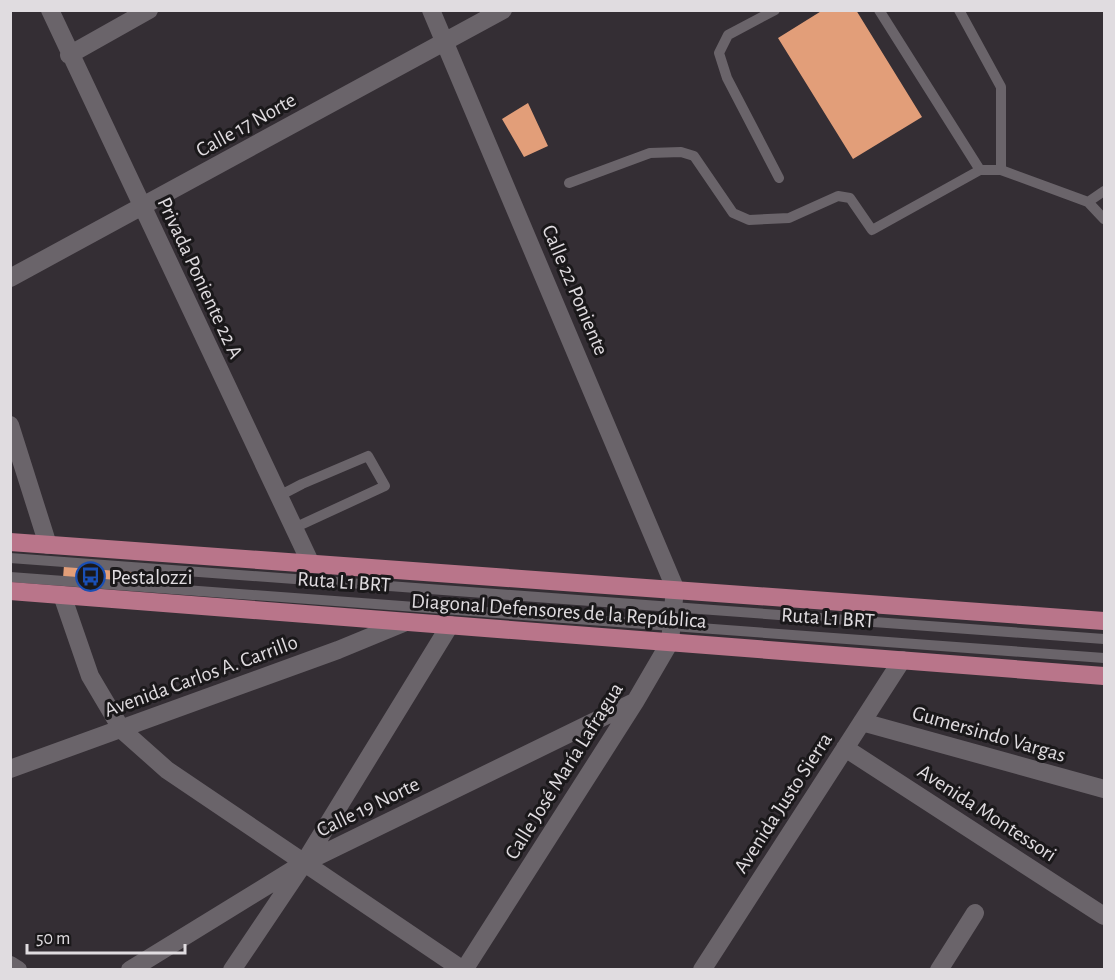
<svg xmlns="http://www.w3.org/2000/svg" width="1115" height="980" font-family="'Alegreya Sans',sans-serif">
  <rect width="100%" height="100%" fill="#342e34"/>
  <!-- building -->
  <path fill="#e29e79" d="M 823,10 L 856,10 L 922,117 L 853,159 L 778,38 Z
    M 528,103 L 548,146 L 524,157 L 502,119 Z
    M 64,565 L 137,571 L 136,584 L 63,578 Z"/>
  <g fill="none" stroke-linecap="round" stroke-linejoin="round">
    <!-- lane -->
    <path stroke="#6a646a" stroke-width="10" d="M 775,10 L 728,35 L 719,53 L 727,78 L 779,178
      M 879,10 L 980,170
      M 959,10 L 1001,87 L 1001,170
      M 569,183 L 650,153 L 681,152 L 694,156 L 733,213 L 749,220 L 789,218 L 838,196 L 850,198 L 872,230 L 980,170 L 1001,170 L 1088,202 L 1104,219
      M 1088,202 L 1104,191
      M 279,496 L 302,484 L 368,456 L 385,486 L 294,528
      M 10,558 L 1104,639
      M 10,577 L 1104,658"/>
    <!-- street -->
    <path stroke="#6a646a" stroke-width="18" d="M 50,10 L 311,564
      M 431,10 L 675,588 L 670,642 L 635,702 L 464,970
      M 69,55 L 149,10
      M 10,278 L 503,10
      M 10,425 L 48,545
      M 62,595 L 90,676 L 122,730 L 167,770 L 463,970
      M 862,722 L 1104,789
      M 845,748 L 1104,916
      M 10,769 L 338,650 L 406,622
      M 10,965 L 18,970
      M 130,970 L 304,863 L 634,702
      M 232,970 L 304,863 L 450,625
      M 702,970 L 902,660
      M 939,970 L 975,913"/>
    <!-- primary -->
    <path stroke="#b9758a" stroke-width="18" d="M 10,542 L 1104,621
      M 10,591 L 1104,676"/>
  </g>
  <!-- icons -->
  <defs>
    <symbol id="bus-ring" viewBox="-11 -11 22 22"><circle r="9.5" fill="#1a181a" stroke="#1a4fb4" stroke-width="1.5"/><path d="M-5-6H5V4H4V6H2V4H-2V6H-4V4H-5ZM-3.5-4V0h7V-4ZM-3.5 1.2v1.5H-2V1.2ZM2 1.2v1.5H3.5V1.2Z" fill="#1a4fb4"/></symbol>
  </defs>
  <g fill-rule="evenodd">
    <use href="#bus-ring" x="74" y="560" width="33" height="33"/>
  </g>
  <g text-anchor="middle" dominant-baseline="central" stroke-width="6" stroke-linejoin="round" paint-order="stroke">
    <!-- street labels -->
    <g font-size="21" fill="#e0dce0" stroke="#1a181a">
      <text transform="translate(246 125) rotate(-29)">Calle 17 Norte</text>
      <text transform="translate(200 278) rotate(65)">Privada Poniente 22 A</text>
      <text transform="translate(575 290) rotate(67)">Calle 22 Poniente</text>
      <text transform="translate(344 582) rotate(4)">Ruta L1 BRT</text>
      <text transform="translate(559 611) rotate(4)">Diagonal Defensores de la República</text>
      <text transform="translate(828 618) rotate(4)">Ruta L1 BRT</text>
      <text transform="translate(201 676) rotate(-20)">Avenida Carlos A. Carrillo</text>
      <text transform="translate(989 734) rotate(16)">Gumersindo Vargas</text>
      <text transform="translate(564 771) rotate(-58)">Calle José María Lafragua</text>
      <text transform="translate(783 803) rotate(-57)">Avenida Justo Sierra</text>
      <text transform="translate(368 807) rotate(-26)">Calle 19 Norte</text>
      <text transform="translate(987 813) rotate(33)">Avenida Montessori</text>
    </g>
    <!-- poi labels -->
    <g font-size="21" fill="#e0dce0" stroke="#1a181a" text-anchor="start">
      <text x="111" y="577">Pestalozzi</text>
    </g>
  </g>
  <!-- border -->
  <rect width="1115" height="980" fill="none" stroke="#e0dce0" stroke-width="24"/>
  <!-- scale -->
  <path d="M27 944v9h158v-9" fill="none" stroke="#e0dce0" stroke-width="3"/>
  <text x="36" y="944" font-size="18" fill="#e0dce0" stroke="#1a181a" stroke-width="4.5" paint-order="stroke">50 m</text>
</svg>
